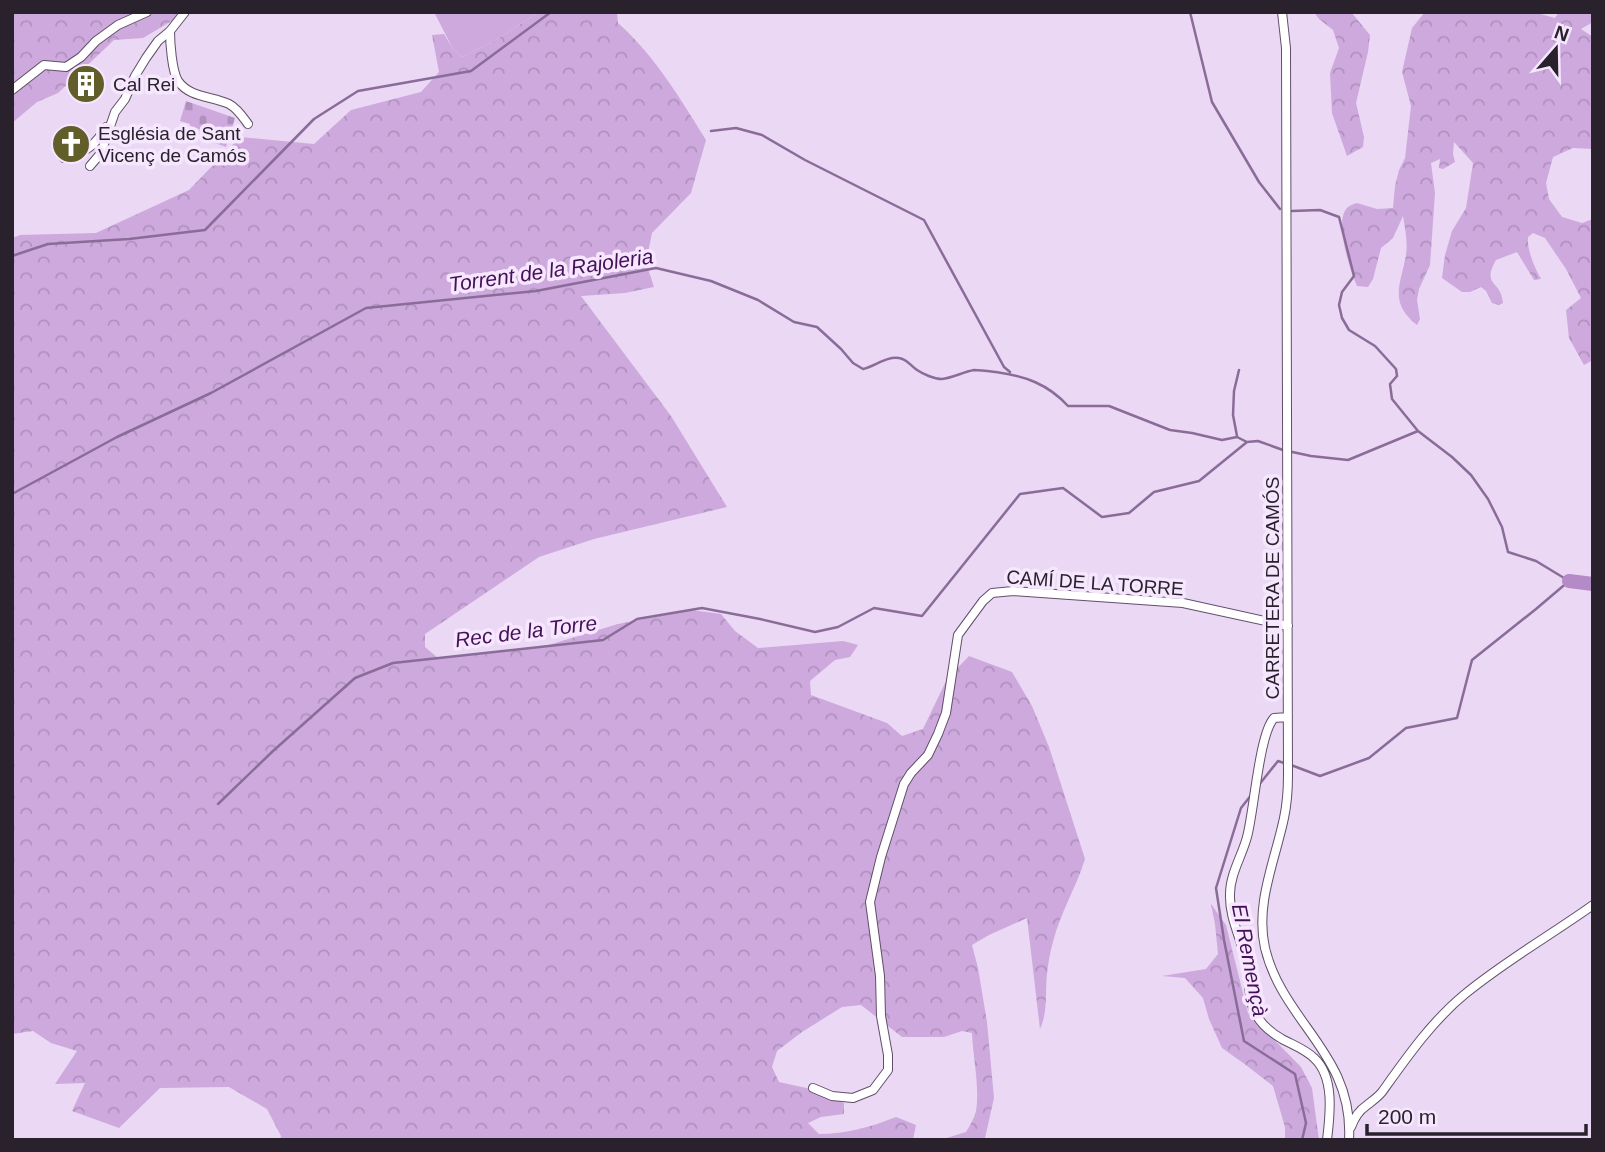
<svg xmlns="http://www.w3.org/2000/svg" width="1605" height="1152" font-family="Helvetica,sans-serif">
  <defs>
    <pattern id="forest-crowns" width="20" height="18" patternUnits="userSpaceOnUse" patternTransform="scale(1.75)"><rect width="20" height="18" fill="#cda9dd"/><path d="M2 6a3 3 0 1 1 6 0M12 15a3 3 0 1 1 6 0" fill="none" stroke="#b091be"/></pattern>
    <pattern id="cemetery-stones" width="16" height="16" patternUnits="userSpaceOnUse" patternTransform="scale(1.75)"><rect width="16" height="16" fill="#cda9dd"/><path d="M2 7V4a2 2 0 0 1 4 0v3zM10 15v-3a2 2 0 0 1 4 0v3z" fill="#b091be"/></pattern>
  </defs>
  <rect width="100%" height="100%" fill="#ebd8f4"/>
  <!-- forest -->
  <path fill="url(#forest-crowns)" d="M 12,12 L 187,12 L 143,38 L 114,40 L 58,93 L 37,102 L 12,123 Z
    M 539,12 L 617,12 L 618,23 C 655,56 680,98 706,140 L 691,193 L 652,233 L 646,263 L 654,287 L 625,293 L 581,296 L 671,416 L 727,507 L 594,539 L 539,557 L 425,634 L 425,647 L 438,658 L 542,647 L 618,624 L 691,610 L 721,614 L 735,631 L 758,648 L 843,641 L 858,645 L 850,657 L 835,660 L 810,681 L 811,695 L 887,723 L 902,736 L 923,729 L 947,679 L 969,656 L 1012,672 L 1032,706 L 1049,747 L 1085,859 C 1076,888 1060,913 1053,942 C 1050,952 1048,964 1047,974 C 1045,992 1048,1012 1040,1029 L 1027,918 L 989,935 L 972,945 L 978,968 L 987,1022 L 994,1098 L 985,1138 L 983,1140 L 940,1140 L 966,1132 C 970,1125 974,1119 976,1111 C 980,1088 973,1058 972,1033 L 962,1031 L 944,1037 L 902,1037 L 861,1005 L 842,1007 L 802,1032 L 777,1051 L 772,1067 L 779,1082 L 811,1089 L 844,1103 L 844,1114 L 821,1117 L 808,1123 L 819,1134 C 846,1134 871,1127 896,1117 L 916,1125 L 913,1140 L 280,1140 L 281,1136 L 267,1109 L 229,1087 L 160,1088 L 119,1128 L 72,1111 L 85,1083 L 55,1084 L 77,1051 L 51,1043 L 33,1031 L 12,1034 L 12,238 L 20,235 L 96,233 L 189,190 L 240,137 L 314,144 L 351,110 L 421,92 L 439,72 L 432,35 L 444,34 L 453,49 L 462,57 L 494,41 Z
    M 1314,12 L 1351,12 L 1370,35 L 1368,52 L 1356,103 L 1364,137 L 1363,147 L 1347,156 L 1332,113 L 1330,73 L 1339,48 L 1333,30 L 1319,19 Z
    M 1425,12 L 1533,12 L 1555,18 L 1559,12 L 1593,12 L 1593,22 L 1581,29 L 1593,37 L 1593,149 L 1573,148 L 1553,157 L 1546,183 L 1549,199 L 1562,217 L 1582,223 L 1593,219 L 1593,360 L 1584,365 L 1569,338 L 1566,310 L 1581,298 L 1566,269 L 1545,238 L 1533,233 L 1528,237 C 1527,250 1534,267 1541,279 L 1534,280 L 1517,252 L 1496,260 C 1481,287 1501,279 1503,303 L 1499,305 L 1492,303 L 1486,291 L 1481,287 L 1470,292 L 1462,292 L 1442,278 L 1445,255 L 1452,231 L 1466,208 L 1473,163 L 1454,142 L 1453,154 L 1455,162 L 1443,169 L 1439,168 L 1440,159 L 1431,163 L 1435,193 L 1430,265 L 1419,289 L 1417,300 L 1420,319 L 1417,325 C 1388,302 1401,284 1406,255 C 1408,243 1405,228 1403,216 L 1393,238 L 1381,248 L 1373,279 L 1368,287 L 1357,286 C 1350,270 1334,222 1347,208 C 1350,205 1354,204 1357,203 L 1377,209 L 1393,208 L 1395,186 L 1399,170 L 1405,158 L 1411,106 L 1402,72 L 1412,28 Z
    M 1211,904 L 1226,925 L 1248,1013 L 1301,1067 L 1312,1088 L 1319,1140 L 1285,1140 L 1285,1127 L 1273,1086 L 1246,1065 L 1222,1048 L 1209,1019 L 1203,998 L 1185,978 L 1162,976 L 1206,969 L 1218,954 L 1215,924 Z"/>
  <!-- cemetery -->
  <path fill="url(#cemetery-stones)" d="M 186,101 L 235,118 L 226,147 L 215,143 L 216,140 L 208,137 L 208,134 L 199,131 L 199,129 L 190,126 L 190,124 L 180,121 Z"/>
  <!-- pitch -->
  <path fill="#cda9dd" d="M 434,12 L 539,12 L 494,41 L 462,57 L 453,49 Z"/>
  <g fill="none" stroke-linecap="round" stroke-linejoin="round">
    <!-- stream -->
    <path stroke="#8a6c98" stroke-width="2.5" d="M 1190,12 L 1212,102 L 1259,182 L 1280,209
      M 711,131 L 736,128 L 762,135 L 805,160 L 924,220 L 1004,367 L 1010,372
      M 12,256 L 48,244 L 129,239 L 205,230 L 314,119 L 358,91 L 471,71 L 551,12
      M 1237,436 L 1233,415 L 1234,391 L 1239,370
      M 12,494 L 117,437 L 211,393 L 366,308 L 536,291 L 656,268 L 711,281 L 758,300 L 794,322 L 817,327 L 841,349 L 853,363 L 863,369 C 875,366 887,356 899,358 C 907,359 911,366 917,370 C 923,374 934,379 942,379 C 952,378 963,372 974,370 C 981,370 988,371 996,372 C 1025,376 1048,384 1068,406 L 1109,406 L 1170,430 L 1192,433 L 1222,440 L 1237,437 L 1247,442 L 1258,441 L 1283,450 L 1311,456 L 1348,460 L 1418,431
      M 1291,765 L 1320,776 L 1369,758 L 1406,728 L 1457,718 L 1472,660 L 1536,609 L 1569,581 L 1536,561 L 1508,552 L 1502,527 L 1488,499 L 1471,475 L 1452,457 L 1418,431 L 1392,399 L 1390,384 L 1397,376 L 1396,369 L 1375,346 L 1349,330 L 1342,318 L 1339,305 L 1342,292 L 1354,276 L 1339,217 L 1320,210 L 1292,211
      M 1258,786 L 1278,761 L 1284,763
      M 1252,794 L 1241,808 L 1216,888 L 1224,940 L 1244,1041 L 1295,1074 L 1306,1123 L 1302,1140
      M 218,804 L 273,751 L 355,678 L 393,663 L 603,640 L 637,619 L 702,608 L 760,619 L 815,632 L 838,627 L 874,608 L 922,616 L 1020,494 L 1063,488 L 1102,517 L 1129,513 L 1154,492 L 1199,481 L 1247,442"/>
    <!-- river -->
    <path stroke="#b48bc6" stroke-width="14" d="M 1569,581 L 1593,584"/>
    <defs>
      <path id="minor" d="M 1282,12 L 1286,48 L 1288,775 C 1288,790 1287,804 1284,818 C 1275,861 1255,904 1265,948 C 1283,1023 1354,1054 1349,1140
        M 170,31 C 170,43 172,71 178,81 C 190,98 212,96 229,104 C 237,108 243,117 248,124
        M 12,90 L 44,65 L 66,67 L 81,57 L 96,41 L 118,25 L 147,12
        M 64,158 C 84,154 96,145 106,127
        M 90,166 L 101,153 L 115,112 L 125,99 L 135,76 L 146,58 L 158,41 L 170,31 L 185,12
        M 1288,717 L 1274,718 C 1259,734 1254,812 1247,837 C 1242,856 1230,874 1230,894 C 1229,920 1243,941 1247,966 C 1250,980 1248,995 1253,1008 C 1258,1022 1270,1032 1282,1039 C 1293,1045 1305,1049 1314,1058 C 1335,1077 1330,1115 1327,1140
        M 813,1088 L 832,1096 L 853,1098 L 873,1090 L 888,1070 L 888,1055 L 881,1016 L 880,976 L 870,902 L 881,857 L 904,784 L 911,773 L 928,755 L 938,734 L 946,713 L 958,635 L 983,601 L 992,593 L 1013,591 L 1183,603 L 1288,626
        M 1351,1127 C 1354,1119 1358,1111 1366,1106 C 1372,1101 1377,1098 1382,1092 C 1407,1057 1432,1021 1465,994 C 1505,961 1551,935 1593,905"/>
    </defs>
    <!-- minor casing -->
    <use href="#minor" stroke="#605068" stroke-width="10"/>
    <!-- minor -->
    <use href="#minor" stroke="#fff" stroke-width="8"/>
  </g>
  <!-- icons -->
  <defs>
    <symbol id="building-disc" viewBox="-11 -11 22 22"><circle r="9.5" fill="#615e2a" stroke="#f6e7fe"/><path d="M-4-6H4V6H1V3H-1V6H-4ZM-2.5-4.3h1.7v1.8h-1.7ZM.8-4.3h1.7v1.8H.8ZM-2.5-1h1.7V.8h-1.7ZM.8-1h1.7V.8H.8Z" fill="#fff"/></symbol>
    <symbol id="church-disc" viewBox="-11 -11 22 22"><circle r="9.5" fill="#615e2a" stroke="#f6e7fe"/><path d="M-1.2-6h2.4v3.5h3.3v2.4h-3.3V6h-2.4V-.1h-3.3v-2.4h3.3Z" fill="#fff"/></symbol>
  </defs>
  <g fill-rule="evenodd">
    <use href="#building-disc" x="64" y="62" width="44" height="44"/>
    <use href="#church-disc" x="49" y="122" width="44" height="44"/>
  </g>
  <g text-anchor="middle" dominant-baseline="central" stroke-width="7" stroke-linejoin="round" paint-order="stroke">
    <!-- poi labels -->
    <g font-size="19" fill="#29222c" stroke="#f6e7fe" text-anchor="start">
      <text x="113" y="84">Cal Rei</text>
      <text x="98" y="133">Església de Sant<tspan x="98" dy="22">Vicenç de Camós</tspan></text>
    </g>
    <!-- street labels -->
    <g font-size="19" fill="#29222c" stroke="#f6e7fe">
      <text transform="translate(1095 583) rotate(4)">CAMÍ DE LA TORRE</text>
      <text transform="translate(1272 588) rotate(-90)">CARRETERA DE CAMÓS</text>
    </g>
    <!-- water labels -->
    <g font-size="21" font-style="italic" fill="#441058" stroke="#f6e7fe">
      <text transform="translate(551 270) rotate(-8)">Torrent de la Rajoleria</text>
      <text transform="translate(526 631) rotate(-7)">Rec de la Torre</text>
      <text transform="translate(1250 960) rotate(79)">El Remençà</text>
    </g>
  </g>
  <!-- border -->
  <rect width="1605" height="1152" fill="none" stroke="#29222c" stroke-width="28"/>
  <!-- north arrow -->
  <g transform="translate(1556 49) rotate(20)" stroke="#f6e7fe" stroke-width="5" paint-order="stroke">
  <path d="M0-5L12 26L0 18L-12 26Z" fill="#29222c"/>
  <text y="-10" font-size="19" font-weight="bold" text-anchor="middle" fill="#29222c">N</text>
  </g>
  <!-- scale -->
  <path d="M1367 1124v10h219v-10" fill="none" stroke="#29222c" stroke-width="3.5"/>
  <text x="1378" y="1124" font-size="21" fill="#29222c" stroke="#f6e7fe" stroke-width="5" paint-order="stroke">200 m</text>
</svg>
